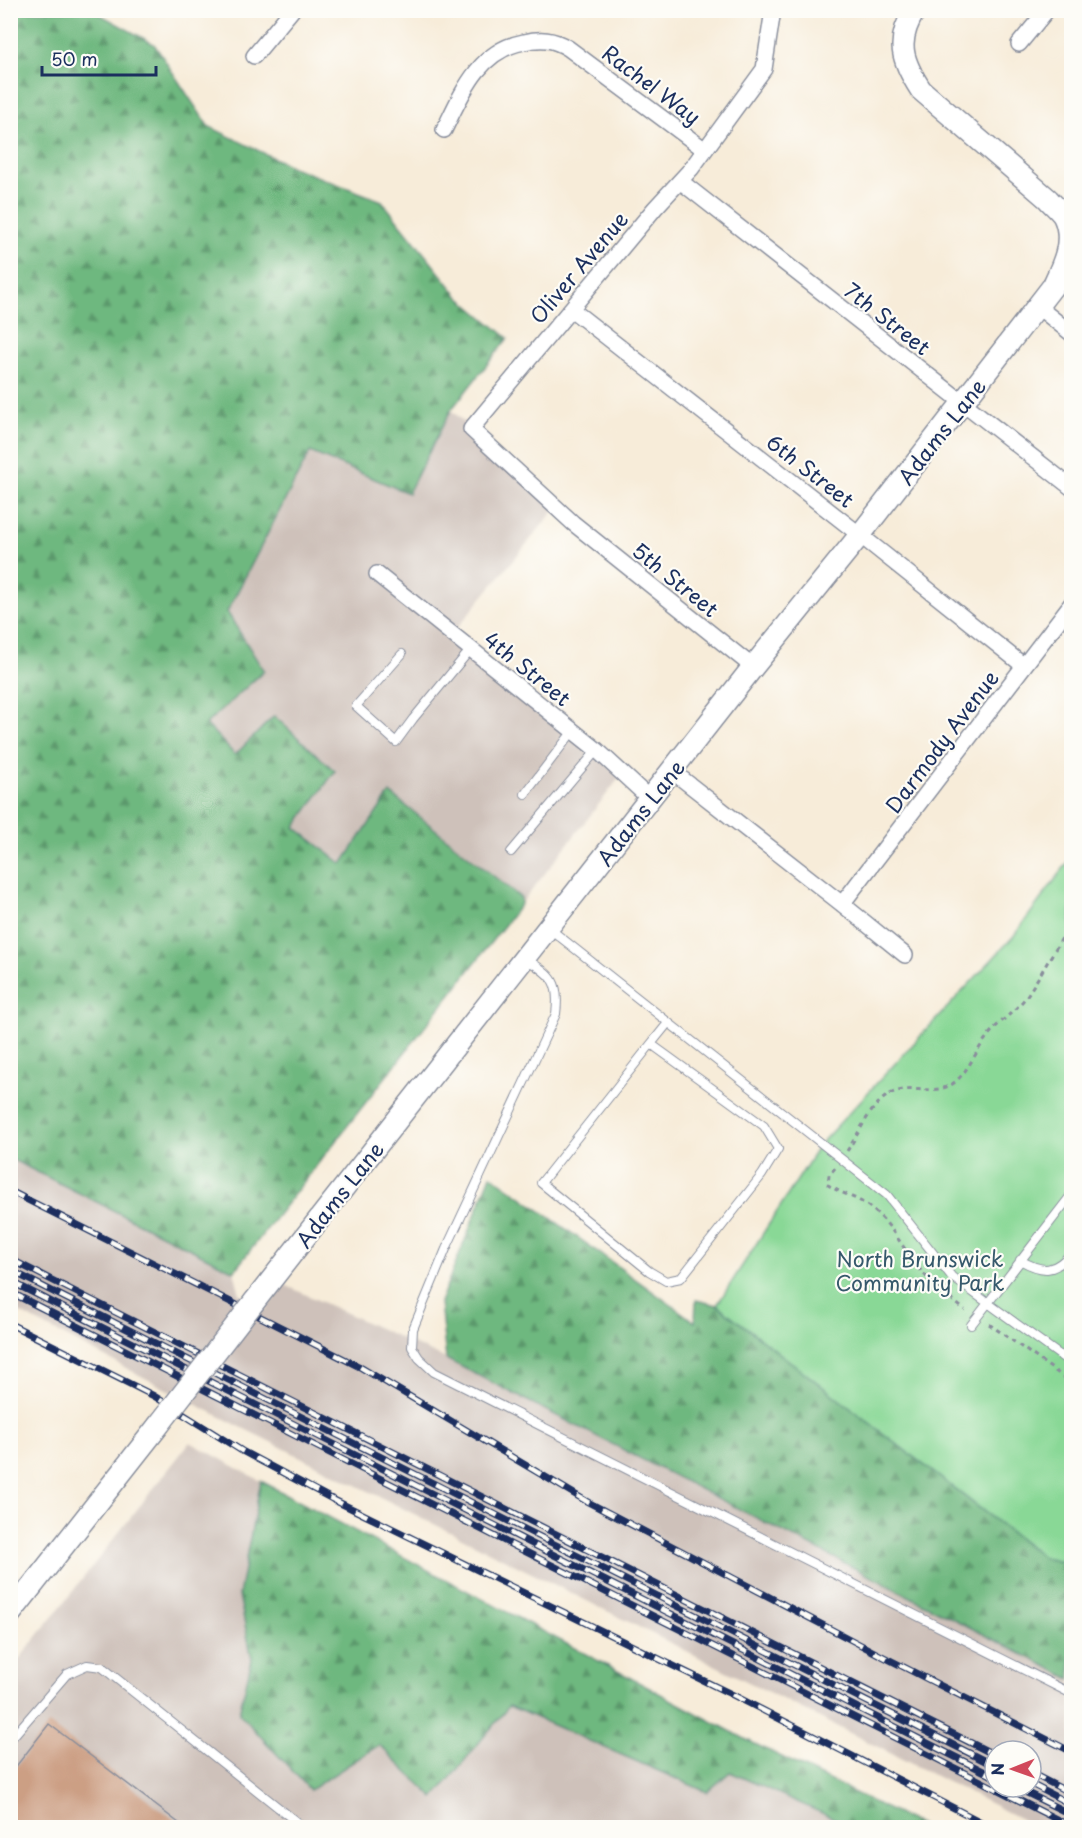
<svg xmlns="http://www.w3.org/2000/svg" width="1082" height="1838" font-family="'Playpen Sans',sans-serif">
  <defs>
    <pattern id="forest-firs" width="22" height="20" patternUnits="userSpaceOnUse" patternTransform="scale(1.5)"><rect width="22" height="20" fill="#6eb87f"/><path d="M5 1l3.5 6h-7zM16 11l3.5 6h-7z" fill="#5a966b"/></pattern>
  </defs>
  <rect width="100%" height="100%" fill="#fdfcf7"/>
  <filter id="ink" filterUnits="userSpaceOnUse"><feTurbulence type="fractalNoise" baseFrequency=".0167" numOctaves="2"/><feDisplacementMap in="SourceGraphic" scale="12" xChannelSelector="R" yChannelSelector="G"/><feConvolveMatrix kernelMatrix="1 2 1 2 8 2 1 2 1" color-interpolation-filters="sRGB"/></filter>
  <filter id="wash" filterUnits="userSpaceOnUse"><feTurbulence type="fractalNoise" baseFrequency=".008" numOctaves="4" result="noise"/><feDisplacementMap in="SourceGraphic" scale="24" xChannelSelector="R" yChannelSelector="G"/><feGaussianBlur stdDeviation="1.35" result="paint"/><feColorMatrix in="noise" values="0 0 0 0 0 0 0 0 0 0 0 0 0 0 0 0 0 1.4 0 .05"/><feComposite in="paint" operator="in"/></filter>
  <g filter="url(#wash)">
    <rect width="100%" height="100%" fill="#f7ecd9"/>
    <!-- industrial -->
    <path fill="#cec1ba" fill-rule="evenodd" d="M 451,410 L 558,506 L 452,634 L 624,772 L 521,904 L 521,898 L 390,793 L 342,864 L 295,826 L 335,771 L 235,756 L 206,723 L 264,671 L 227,612 L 310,452 L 408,493 Z
      M 10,1159 L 234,1271 L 240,1294 L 265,1310 L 285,1285 L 446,1359 L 1071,1679 L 1071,1827 L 1037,1827 L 193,1403 L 11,1308 ZM 995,1751 L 1031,1751 L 1031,1787 L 995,1787 Z
      M 190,1442 L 261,1481 L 239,1595 L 252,1659 L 239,1713 L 379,1745 L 434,1798 L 509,1706 L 707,1792 L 730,1772 L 853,1827 L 11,1827 L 10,1671 Z"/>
    <!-- green -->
    <path fill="#89d896" stroke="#52847a" stroke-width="1.5" d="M 1071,858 L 1071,1564 L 1044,1558 L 717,1305 L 821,1143 L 1013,937 Z"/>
    <!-- forest -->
    <path fill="url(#forest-firs)" stroke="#44746e" stroke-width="1.5" d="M 10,11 L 94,11 L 154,44 L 208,126 L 292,167 L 382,201 L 459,297 L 508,338 L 451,410 L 408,493 L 310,452 L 227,612 L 264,671 L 206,724 L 235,755 L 274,716 L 335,771 L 295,827 L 342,864 L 390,793 L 521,898 L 521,904 L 234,1271 L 11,1159 Z
      M 491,1175 L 695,1322 L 696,1300 L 717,1305 L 1044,1558 L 1071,1564 L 1071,1679 L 446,1359 L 440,1302 Z
      M 261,1481 L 747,1740 L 924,1827 L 853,1827 L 730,1772 L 707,1792 L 509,1706 L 434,1798 L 379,1745 L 310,1790 L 239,1713 L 252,1659 L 239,1595 Z"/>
    <g id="blocks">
      <!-- building -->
      <path fill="#cc9f84" d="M 49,1724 L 184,1827 L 10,1827 L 10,1774 Z"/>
    </g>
  </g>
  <g filter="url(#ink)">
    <use href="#blocks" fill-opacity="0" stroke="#898e9c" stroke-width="1.5"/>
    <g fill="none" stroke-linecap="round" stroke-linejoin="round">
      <defs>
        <path id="lane" d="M 402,654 L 356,706 L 396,742 L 413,719 L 471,649
          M 525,794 L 573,731
          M 511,852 L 597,750
          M 550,929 L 887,1195 L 952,1277 L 1072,1364
          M 526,959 C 553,976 560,982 556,1014 L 446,1249 L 413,1329 L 412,1347 L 419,1358 L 434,1372 L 1072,1694
          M 651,1044 L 764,1126 L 778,1149 L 762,1175 L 681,1278 L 666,1281 L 649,1271 L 541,1183 L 651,1044 L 668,1023
          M 1020,1260 C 1043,1273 1055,1273 1072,1252
          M 971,1325 L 1072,1194
          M 10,1740 L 67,1674 L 87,1665 L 102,1667 L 304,1828"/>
        <path id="street" d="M 1019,44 L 1047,10
          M 254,56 L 292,10
          M 444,130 C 462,93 479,50 524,42 C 541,38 553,39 568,48 L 705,150
          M 680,181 L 1072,488
          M 1037,306 L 1072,334
          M 571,309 L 860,535 L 1024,666
          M 377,574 L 597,750 L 650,799
          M 753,667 L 573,523 L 471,429 L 655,208 L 691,169 L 764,69 L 773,10
          M 672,771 L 842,904 L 905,955
          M 842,904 L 1072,603"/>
        <path id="secondary" d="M 254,1302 L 753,667 L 860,535 L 1053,286 C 1063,265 1075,241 1064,217 C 1061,211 1053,205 1048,199 L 921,90 C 902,61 895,41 915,10
          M 10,1614 L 158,1426"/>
      </defs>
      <!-- lane casing -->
      <use href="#lane" stroke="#898e9c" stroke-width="10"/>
      <!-- street casing -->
      <use href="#street" stroke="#898e9c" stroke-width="18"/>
      <!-- secondary casing -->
      <use href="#secondary" stroke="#898e9c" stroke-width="24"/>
      <!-- path -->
      <path stroke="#898e9c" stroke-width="3" stroke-dasharray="4.5 4.5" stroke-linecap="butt" d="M 847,1151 C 860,1132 871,1103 892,1093 C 912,1084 937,1097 955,1082 C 969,1070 976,1051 987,1037 C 999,1021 1017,1011 1028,994 C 1043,971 1056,946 1072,923
        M 835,1168 L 829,1175 L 828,1185 C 842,1194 859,1198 872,1209 C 890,1223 901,1245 915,1263 C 929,1282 947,1296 965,1310
        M 989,1324 L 1072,1383"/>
      <!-- lane -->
      <use href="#lane" stroke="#fff" stroke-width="8"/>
      <!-- street -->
      <use href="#street" stroke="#fff" stroke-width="15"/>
      <!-- secondary -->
      <use href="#secondary" stroke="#fff" stroke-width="21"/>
      <defs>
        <path id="rail" d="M 10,1191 L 360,1367 L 586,1501 L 880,1655 L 1072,1752
          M 10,1259 L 995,1755
          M 10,1270 L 995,1766
          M 10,1281 L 995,1777
          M 10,1292 L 1072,1827
          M 10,1324 L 154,1396 L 242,1451 L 332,1499 L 733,1695 L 993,1828
          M 1031,1773 L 1072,1794
          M 1031,1784 L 1072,1805
          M 1015,1787 L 1072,1815"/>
      </defs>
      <!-- rail casing -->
      <use href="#rail" stroke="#1b2f5e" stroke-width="7"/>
      <!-- rail -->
      <use href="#rail" stroke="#fdfcf7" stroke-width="4.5" stroke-dasharray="14" stroke-linecap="butt"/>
      <defs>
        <path id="secondary-bridge" d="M 158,1426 L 254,1302"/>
      </defs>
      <!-- secondary-bridge casing -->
      <use href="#secondary-bridge" stroke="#898e9c" stroke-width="24" stroke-linecap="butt"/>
      <!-- secondary-bridge -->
      <use href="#secondary-bridge" stroke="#fff" stroke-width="21"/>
    </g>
  </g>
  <g text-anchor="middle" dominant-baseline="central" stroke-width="4.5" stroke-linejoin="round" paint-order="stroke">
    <!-- street labels -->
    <g font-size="21" fill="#1b2f5e" stroke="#fdfcf7">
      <text transform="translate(652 84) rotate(37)">Rachel Way</text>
      <text transform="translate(578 267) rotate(-50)">Oliver Avenue</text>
      <text transform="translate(888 318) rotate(38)">7th Street</text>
      <text transform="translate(941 431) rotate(-52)">Adams Lane</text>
      <text transform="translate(811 470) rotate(38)">6th Street</text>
      <text transform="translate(676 579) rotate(39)">5th Street</text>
      <text transform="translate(528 668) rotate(39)">4th Street</text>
      <text transform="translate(941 741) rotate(-53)">Darmody Avenue</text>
      <text transform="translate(640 812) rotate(-52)">Adams Lane</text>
      <text transform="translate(339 1194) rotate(-52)">Adams Lane</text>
    </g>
    <!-- park labels -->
    <g font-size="21" fill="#36596c" stroke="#fdfcf7">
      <text x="920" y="1258">North Brunswick<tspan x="920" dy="24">Community Park</tspan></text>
    </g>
  </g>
  <!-- margin -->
  <rect width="1082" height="1838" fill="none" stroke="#fdfcf7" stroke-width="36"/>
  <!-- north arrow -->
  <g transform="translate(1013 1769) rotate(269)"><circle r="28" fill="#fdfcf7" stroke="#a3aaba" stroke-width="1.5"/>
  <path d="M0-4.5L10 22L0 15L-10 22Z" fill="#d1495b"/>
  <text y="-9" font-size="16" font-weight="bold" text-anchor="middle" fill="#1b2f5e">N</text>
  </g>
  <!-- scale -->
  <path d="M42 66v9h114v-9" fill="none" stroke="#1b2f5e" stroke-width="3"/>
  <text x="51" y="66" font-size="18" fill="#1b2f5e" stroke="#fdfcf7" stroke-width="4.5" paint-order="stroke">50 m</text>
</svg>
